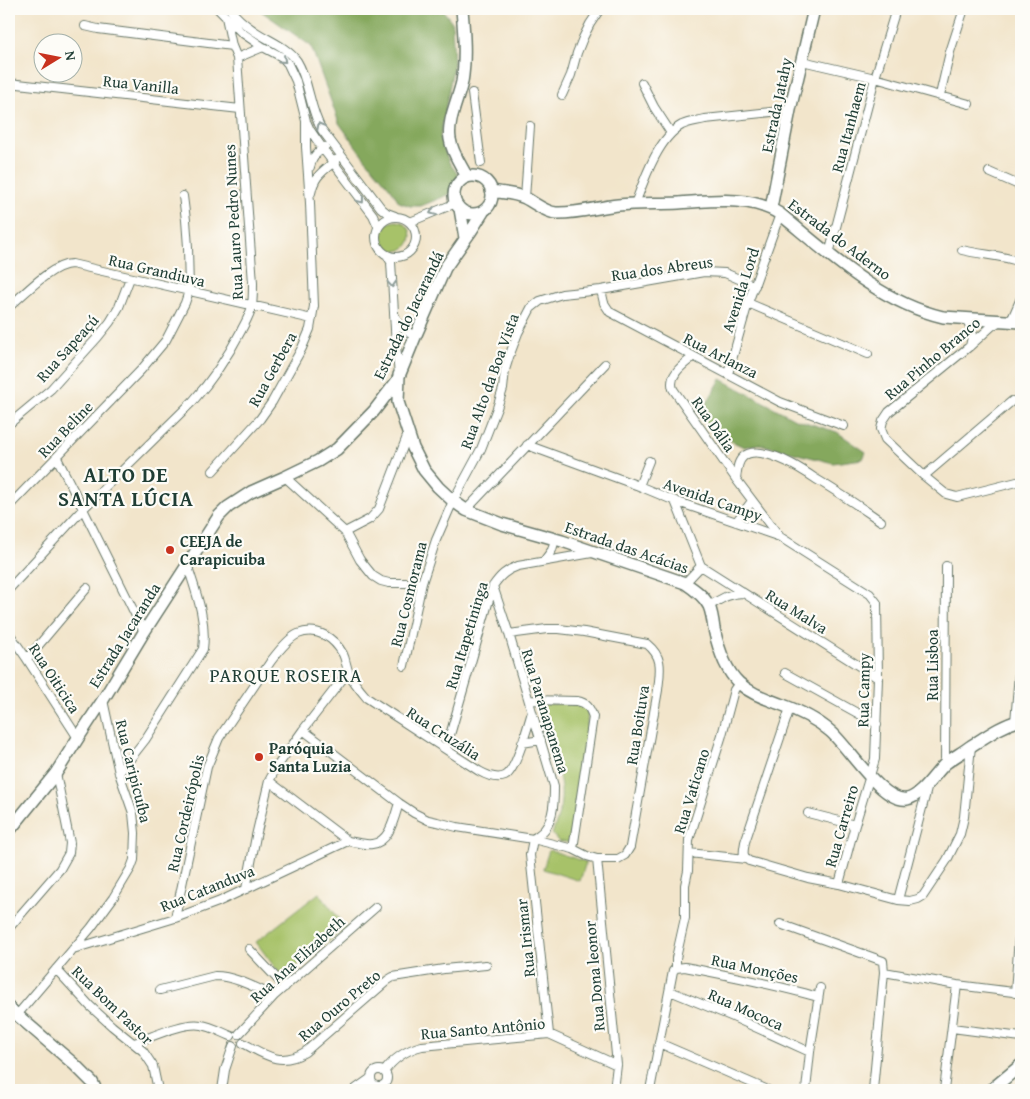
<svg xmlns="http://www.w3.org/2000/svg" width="1030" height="1099" font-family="'Gentium Book Plus',serif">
  <rect width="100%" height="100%" fill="#fdfcf7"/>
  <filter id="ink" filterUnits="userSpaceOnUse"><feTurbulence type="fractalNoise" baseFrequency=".02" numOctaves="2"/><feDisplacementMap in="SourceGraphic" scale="10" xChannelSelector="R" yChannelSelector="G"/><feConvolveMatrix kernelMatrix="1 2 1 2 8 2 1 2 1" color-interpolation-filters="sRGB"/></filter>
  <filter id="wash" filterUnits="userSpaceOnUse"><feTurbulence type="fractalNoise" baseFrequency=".0096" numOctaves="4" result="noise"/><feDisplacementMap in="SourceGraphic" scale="20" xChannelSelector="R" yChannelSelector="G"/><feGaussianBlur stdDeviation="1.12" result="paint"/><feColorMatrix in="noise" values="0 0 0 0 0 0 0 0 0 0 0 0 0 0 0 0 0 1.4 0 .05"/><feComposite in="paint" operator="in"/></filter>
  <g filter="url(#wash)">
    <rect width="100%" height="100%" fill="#f2e5cb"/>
    <!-- green -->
    <path fill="#a7c269" stroke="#63804e" d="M381 236a15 15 0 1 1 30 0a15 15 0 1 1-30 0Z
      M 538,704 L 562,704 L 584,706 L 588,711 L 585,749 L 569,842 L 559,842 L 552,834 C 568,795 561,780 549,742 C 548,737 548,732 546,727 C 544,719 541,712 538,704 Z
      M 549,850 L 586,862 L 580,881 L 543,869 Z
      M 319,893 L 346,928 L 282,977 L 256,942 Z"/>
    <!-- forest -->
    <path fill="#85a85d" stroke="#527248" d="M 258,9 L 442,9 L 452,22 L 454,63 L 440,138 L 449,162 L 459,176 L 456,190 L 448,195 L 421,206 L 410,206 L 399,202 L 391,189 L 363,156 L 339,123 L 311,46 Z
      M 721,379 L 795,419 L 837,432 L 866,452 L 863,459 L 833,463 L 759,444 L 744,447 L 718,435 L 699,416 Z"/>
  </g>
  <g filter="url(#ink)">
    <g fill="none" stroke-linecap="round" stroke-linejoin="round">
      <defs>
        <path id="street" d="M 218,9 L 241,32 L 263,47 L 282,57 L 288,64 L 296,81 L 306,121 L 310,130 L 323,149 L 373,215 L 378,226
          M 230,9 C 236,17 244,24 253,30 C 267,40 286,46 297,61 C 310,82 309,109 322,130 L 381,208 L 387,213 L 395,216
          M 85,26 L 98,29 L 232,46
          M 237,58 L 263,47
          M 802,61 L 875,78 L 969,104
          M 9,83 L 240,109
          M 642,83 L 654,107 L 671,133
          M 472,93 L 481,163
          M 562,95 L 571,75 L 577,53 L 583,38 L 590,24 L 600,9
          M 940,95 L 950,52 L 964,9
          M 310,167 C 312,157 317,152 325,147
          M 989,172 L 1021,186
          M 311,193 C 315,174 323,172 336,160
          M 525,198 L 530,126
          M 635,204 C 644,180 658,138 682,125 C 689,122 697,121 705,119 L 790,110
          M376 237a20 20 0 1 1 40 0a20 20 0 1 1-40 0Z
          M 410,222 L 456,203
          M 962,250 C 982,255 1002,255 1021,262
          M 829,254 L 875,78 L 896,9
          M 387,255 L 391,262 L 396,346 L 399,374
          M 601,290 L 604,303 L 610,312 L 780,402 L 844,426
          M 748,303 L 868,354
          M 9,307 C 24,294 52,264 72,264 L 312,319
          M 395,316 L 400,326 L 415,337
          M 966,319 C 973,330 973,334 970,346
          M 1000,321 L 992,326 L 970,346 L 889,412 L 883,421 L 881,429 L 885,439 L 924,476 L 946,494 L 957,497 L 1021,481
          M 1011,321 L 1021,298
          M 693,357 C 683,365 668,375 673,389 L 736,479 L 780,537
          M 728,374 L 748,303 L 780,214
          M 9,424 L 51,389 L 98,337 L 110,322 L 119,307 L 130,278
          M 527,445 L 639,486 L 675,501 L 780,537 L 870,594 L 877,603 L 878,678 L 875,759 L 855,825 L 839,884
          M 57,458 L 83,509 L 144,632
          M 213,471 L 260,419 L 272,402 L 302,348 L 310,329 L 314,306 L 310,203 L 306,147 L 306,121
          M 924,476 L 1012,401
          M 285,477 L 345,532 L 360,560 L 373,576 L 381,581 L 389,583 L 422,583
          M 736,479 C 737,472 737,462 743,457 C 747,453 754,452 761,453 C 781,456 800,468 816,479 C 838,492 860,507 881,521
          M 639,486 L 649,461
          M 675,501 L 701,566 L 685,583
          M 9,506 L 141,370 L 166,340 L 185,303 L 189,291 L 188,247 L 186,220 L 183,196
          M 466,510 L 605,364
          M 736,522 L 752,501
          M 345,532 L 370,519 L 379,509 L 408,434
          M 544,561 L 552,550 L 555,539
          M 701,566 L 878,678
          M 493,586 L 509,634 L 554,786 C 554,800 554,817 545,829 C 542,833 537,836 533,839
          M 9,589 L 83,509 L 193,401 C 212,380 228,356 241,331 C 245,323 250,315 252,306 C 253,298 253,290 253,283 L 237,58 L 232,46 L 226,17
          M 709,606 C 721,599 729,593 743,593
          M 9,633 L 27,659 L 78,738
          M 27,659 L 87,588
          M 404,666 L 422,583 L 436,540 L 453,501 L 481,449 L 497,408 L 503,389 L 505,370 L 510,354 L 518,333 L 531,308 L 540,301 L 562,294 L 601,290 L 704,272 L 725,273 L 755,286
          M 785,673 L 877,724
          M 529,700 L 577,701 C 587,703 590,708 593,717 L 573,849
          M 790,708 L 745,842 C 744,850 741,856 749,861 L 808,878 L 839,884 L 898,900 L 910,901 L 918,899 L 923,896 L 947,860 L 960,834 L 964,817 L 971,746
          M 1015,722 L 1021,649
          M 303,730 L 399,803 L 414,813 L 428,820 L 437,822 L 457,827 L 533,839 L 573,849 L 587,856 L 597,859 L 618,859 L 625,855 L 630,847 L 658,690 C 660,670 664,658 647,644 L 584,632 L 559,629 L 547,629 L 509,634
          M 522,743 L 541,740
          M 446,749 L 493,586 C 500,576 506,570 518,566 L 592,553
          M 945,764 L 946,566
          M 119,773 L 145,740 L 203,649 C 207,620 196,592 187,564
          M 269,781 L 348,841 C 355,842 364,845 372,844 C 390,842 394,818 399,803
          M 808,813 L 855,825
          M 533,839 L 530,855 L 549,1034
          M 689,853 L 746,859
          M 597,859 L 617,1065 L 614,1090
          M 246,889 L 256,836 L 269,781 L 276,768 L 303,730 L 348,672
          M 898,900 L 928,785
          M 175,918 L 207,767 L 219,738 L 271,661 C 277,653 289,638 298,634 C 317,626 334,638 343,654 C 346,660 346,667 349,673 C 353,682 360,690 367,698 L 479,771 C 486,775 496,780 505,776 C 516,771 528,725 532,712
          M 780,924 L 883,961 L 884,972 L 873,1090
          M 9,928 L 60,869 L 69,853 L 70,843 L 56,773
          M 73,949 L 175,918 L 218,902 L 348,841
          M 249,949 L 285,987
          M 676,968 L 676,958 L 685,918 L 685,885 L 688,871 L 689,840 L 722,735 L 734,690 L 739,683
          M 56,969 L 90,1006 L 112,1026 L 143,1051 L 153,1066 L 158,1090
          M 884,972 L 957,985 L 1021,993
          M 160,990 L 215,976 C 235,976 256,988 274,996
          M 670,991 L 733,1017 L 810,1052
          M 1015,993 L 1021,908
          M 17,1015 L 91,928 L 113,898 L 131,868 L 134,860 L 135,833 L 133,813 L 119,773 L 103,700
          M 952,1028 L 1021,1037
          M 239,1034 L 274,996 L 376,907
          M 134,1043 C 152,1037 183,1022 201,1025 C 211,1026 221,1032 231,1036
          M 243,1043 C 265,1055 280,1067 305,1052 L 388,980 L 393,977 L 444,969 L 486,965
          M 659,1043 L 768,1090
          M371 1078a8 8 0 1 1 16 0a8 8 0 1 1-16 0Z
          M 384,1072 C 394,1058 406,1050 422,1046 L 549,1034 L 617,1065
          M 222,1090 L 225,1070 L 233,1046
          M 354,1090 L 371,1078
          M 650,1090 L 673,971 L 676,968 L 685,967 C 730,976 774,984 818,997
          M 806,1090 L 810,1052 L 820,988
          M 944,1090 L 957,985"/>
        <path id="secondary" d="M 462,9 C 464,33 466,58 462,82 C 458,100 447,121 450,139 C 452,153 461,165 467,177
          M454 195a19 19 0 1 1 38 0a19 19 0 1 1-38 0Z
          M 491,191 C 503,193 514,193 525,198 C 535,203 545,212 556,213 C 577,214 598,207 618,205 C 638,203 659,204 679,203 C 712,201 750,195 780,214 C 829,254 879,302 943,317 L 1021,322
          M 771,208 L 790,110 L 814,9
          M 460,209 L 465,238
          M 399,375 L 398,402 L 413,448 L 424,470 L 438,487 L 453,501 L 466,510 L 502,524 L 562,541 L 685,583 C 694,589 704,596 709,606 C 712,613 713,621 714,629 C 718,647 725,670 739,683 C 751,694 765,698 780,704 C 797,710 815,718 830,731 C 848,746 882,803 907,799 C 922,796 935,773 946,763 C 954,757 963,752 971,746 C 987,736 1002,725 1021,720
          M 9,831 L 56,773 L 78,738 L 103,700 L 144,632 L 219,516 L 228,507 L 251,492 L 285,477 L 318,461 L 337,449 L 374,411 L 397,381 L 415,337 L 445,268 L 471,231 L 483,212
          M 9,1008 L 75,1065 L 92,1082 L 96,1090
          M 991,1090 L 1021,1065"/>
      </defs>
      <!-- street casing -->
      <use href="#street" stroke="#697869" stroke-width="10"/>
      <!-- secondary casing -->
      <use href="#secondary" stroke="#697869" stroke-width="14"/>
      <!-- street -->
      <use href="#street" stroke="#fff" stroke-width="8"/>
      <!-- secondary -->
      <use href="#secondary" stroke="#fff" stroke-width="11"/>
    </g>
    <!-- one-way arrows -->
    <defs><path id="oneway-chevron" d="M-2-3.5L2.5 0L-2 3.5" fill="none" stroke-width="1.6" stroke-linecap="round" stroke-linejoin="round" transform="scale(1.25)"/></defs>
    <g stroke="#8f9e9a">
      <use href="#oneway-chevron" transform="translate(283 60) rotate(42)"/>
      <use href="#oneway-chevron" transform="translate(320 126) rotate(-118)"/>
      <use href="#oneway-chevron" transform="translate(361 200) rotate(53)"/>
      <use href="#oneway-chevron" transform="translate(433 212) rotate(158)"/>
      <use href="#oneway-chevron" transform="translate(392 284) rotate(86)"/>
    </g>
  </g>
  <!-- markers -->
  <g fill="#c8321e" stroke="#fdfcf7" stroke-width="2">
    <circle cx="170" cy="550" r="5"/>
    <circle cx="259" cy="757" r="5"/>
  </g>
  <g text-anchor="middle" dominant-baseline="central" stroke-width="4.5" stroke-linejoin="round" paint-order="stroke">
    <!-- street labels -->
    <g font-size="16" fill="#1f3d34" stroke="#fdfcf7">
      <text transform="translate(141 84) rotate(6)">Rua Vanilla</text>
      <text transform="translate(776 105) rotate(-78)">Estrada Jatahy</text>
      <text transform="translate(848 127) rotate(-75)">Rua Itanhaem</text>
      <text transform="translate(233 222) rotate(-93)">Rua Lauro Pedro Nunes</text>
      <text transform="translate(840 239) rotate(37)">Estrada do Aderno</text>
      <text transform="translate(662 268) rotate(-8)">Rua dos Abreus</text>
      <text transform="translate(157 270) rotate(13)">Rua Grandiuva</text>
      <text transform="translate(740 290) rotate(-72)">Avenida Lord</text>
      <text transform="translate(408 315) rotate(-64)">Estrada do Jacarandá</text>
      <text transform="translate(67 348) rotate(-48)">Rua Sapeaçú</text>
      <text transform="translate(721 355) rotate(27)">Rua Arlanza</text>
      <text transform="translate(932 358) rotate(-40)">Rua Pinho Branco</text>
      <text transform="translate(272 369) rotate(-61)">Rua Gerbera</text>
      <text transform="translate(489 381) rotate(-70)">Rua Alto da Boa Vista</text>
      <text transform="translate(714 424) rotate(55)">Rua Dália</text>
      <text transform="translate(65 429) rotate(-46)">Rua Beline</text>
      <text transform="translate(713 499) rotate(19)">Avenida Campy</text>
      <text transform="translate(627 547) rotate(19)">Estrada das Acácias</text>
      <text transform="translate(408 594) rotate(-76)">Rua Cosmorama</text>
      <text transform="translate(797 611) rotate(32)">Rua Malva</text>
      <text transform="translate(124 635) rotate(-58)">Estrada Jacaranda</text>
      <text transform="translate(466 635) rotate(-73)">Rua Itapetininga</text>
      <text transform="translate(932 665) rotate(-90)">Rua Lisboa</text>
      <text transform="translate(55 678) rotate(57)">Rua Oiticica</text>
      <text transform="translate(863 690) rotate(-89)">Rua Campy</text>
      <text transform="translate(546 711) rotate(73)">Rua Paranapanema</text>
      <text transform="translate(637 725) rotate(-81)">Rua Boituva</text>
      <text transform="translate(444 733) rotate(33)">Rua Cruzália</text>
      <text transform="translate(134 771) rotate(76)">Rua Caripicuíba</text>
      <text transform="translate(691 791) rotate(-73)">Rua Vaticano</text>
      <text transform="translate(185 813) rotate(-77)">Rua Cordeirópolis</text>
      <text transform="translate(841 826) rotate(-74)">Rua Carreiro</text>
      <text transform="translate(207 888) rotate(-22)">Rua Catanduva</text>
      <text transform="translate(525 938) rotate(-96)">Rua Irismar</text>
      <text transform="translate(297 959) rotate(-42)">Rua Ana Elizabeth</text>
      <text transform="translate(755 968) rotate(12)">Rua Monções</text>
      <text transform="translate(594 976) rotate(-95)">Rua Dona leonor</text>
      <text transform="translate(113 1005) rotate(44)">Rua Bom Pastor</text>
      <text transform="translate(339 1005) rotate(-40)">Rua Ouro Preto</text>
      <text transform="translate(746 1009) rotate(24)">Rua Mococa</text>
      <text transform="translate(483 1028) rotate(-5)">Rua Santo Antônio</text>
    </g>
    <!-- poi labels -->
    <g font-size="16" font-weight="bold" fill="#1f3d34" stroke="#fdfcf7" text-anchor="start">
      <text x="180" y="541">CEEJA de<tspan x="180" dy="18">Carapicuiba</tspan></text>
      <text x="269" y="748">Paróquia<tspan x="269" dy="18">Santa Luzia</tspan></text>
    </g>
    <!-- quarter labels -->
    <g font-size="19" letter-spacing="1" fill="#1f3d34" stroke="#fdfcf7">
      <text x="286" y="675">PARQUE ROSEIRA</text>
    </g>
    <!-- district labels -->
    <g font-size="21" font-weight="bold" letter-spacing="1" fill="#1f3d34" stroke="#fdfcf7">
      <text x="126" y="474">ALTO DE<tspan x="126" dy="24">SANTA LÚCIA</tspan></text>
    </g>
  </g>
  <!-- margin -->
  <rect width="1030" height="1099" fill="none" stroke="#fdfcf7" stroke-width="30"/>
  <!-- north arrow -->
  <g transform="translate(58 58) rotate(80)"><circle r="24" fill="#fdfcf7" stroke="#a4b0a9"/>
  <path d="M0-4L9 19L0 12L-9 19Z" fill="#c8321e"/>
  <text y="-8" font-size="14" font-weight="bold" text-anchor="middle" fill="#1f3d34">N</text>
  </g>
</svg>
